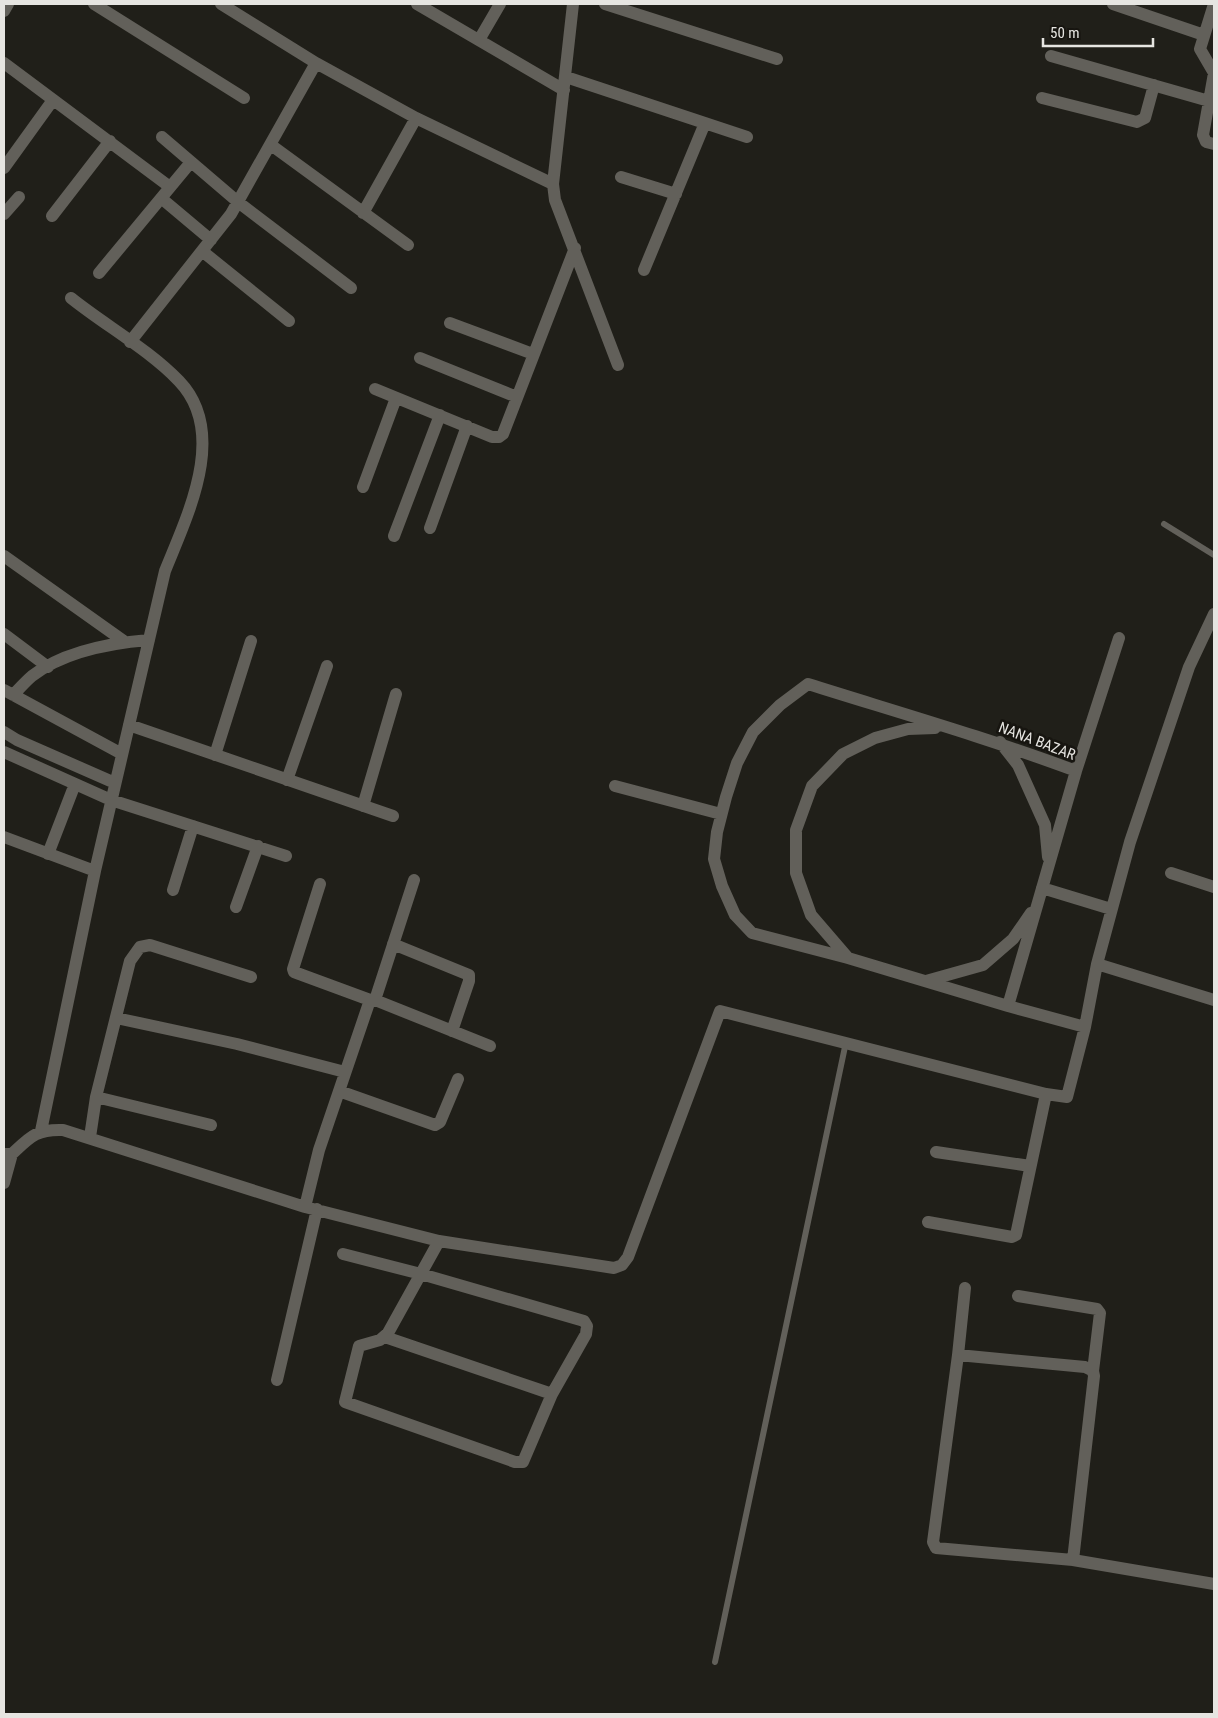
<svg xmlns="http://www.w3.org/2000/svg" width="1218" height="1718" font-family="'Roboto Condensed',sans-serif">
  <rect width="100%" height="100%" fill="#201f19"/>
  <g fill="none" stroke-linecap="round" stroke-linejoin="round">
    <!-- lane -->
    <path stroke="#62605a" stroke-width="6" d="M 1164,524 L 1214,555
      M 715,1662 L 846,1042"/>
    <!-- street -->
    <path stroke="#62605a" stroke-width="12" d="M 94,4 L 244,98
      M 221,4 L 316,63 L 416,118 L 553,184
      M 417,4 L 564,90
      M 573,4 L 553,184 L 555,200 L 618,365
      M 605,4 L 777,59
      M 1113,4 L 1204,35
      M 1214,4 L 1200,49 L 1214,73 L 1203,135 L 1206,142 L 1214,144
      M 4,11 L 8,4
      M 479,40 L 500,4
      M 1051,56 L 1209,101
      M 4,63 L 170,187
      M 566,77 L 747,137
      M 1042,98 L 1137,122 L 1145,118 L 1154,85
      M 162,137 L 238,202 L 351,288
      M 271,145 L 408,245
      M 4,168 L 53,100
      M 621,177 L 676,194
      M 161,198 L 211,240
      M 363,213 L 416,118
      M 4,214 L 19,197
      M 52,216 L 110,141
      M 202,251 L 289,321
      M 644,270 L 705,123
      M 99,273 L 191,162
      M 450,323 L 533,354
      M 130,342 L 231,214 L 316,63
      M 420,358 L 517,397
      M 375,389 L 492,437 L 499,437 L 503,434 L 575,248
      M 363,487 L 396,398
      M 430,528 L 467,426
      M 394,536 L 440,415
      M 4,556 L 125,642
      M 4,634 L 48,667
      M 4,690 L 122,754
      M 13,695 C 19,689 25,682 32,676 C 63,652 111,643 149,640
      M 129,725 L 393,816
      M 4,732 L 17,740 L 115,783
      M 1000,742 L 1018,765 L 1045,825 L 1048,857
      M 4,752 L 111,800 L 286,856
      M 215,755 L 251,641
      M 1076,771 C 988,738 897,712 808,684 L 780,705 L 753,732 L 737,763 L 726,797 L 717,832 L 714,859 L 722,886 L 735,915 L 752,933 L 848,958 L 1008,1006 L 1076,771 L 1119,638
      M 287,780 L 327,666
      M 615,786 L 721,814
      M 363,806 L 396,694
      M 4,837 L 95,871
      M 48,854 L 75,784
      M 1171,873 L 1214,887
      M 320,884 L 293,969 L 294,972 L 370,1000
      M 1042,888 L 1111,909
      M 173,890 L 193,826
      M 236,907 L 258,846
      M 393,944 L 469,975 L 469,981 L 452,1031
      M 848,958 L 811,915 L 796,873 L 796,830 L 812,786 L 843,754 L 875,738 L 908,729 L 935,728
      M 1097,964 L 1214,1000
      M 926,981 L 983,965 L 1013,939 L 1031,913
      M 375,1000 L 414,880
      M 1008,1006 L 1085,1027
      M 116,1018 L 237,1044 L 345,1072
      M 339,1091 L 435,1125 L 440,1122 L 458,1079
      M 96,1097 L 211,1125
      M 41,1131 L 95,871 L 165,571 C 187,516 229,433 179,381 C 148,349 106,326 71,298
      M 90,1137 L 96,1097 L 130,961 L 140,947 L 150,945 L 251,977
      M 936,1152 L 1030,1166
      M 4,1154 L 12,1154 C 30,1137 36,1129 63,1130 L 305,1207 L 439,1241 L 614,1268 L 622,1265 L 628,1257 L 720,1011 L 1046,1094 L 1067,1097 L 1085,1027 L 1097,964 L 1130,842 L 1189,667 L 1214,614
      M 4,1183 L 12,1154
      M 305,1207 L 319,1150 L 370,1000 L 375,1000 L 490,1046
      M 928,1222 L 1012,1237 L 1016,1235 L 1046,1094
      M 343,1254 L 421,1274 L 584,1321 L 587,1326 L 586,1334 L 552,1394 L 523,1462 L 515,1462 L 345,1402 L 359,1346 L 380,1340 L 388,1333 L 439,1241
      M 965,1288 L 958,1355 L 933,1542 L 936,1548 L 1073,1560 L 1214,1584
      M 1018,1296 L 1097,1309 L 1100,1313 L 1093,1371
      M 385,1337 L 552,1394
      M 958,1355 L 1085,1367 L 1093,1371 L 1094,1376 L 1073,1560
      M 277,1380 L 317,1209"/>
  </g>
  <g text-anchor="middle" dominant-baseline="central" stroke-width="5" stroke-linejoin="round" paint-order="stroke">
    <!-- street labels -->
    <g font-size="15" fill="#e6e5e1" stroke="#171510">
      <text transform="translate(1037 741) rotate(21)">NANA BAZAR</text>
    </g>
  </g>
  <!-- border -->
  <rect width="1218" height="1718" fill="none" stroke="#e6e5e1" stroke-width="10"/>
  <!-- scale -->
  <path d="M1043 38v8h110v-8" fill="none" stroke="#e6e5e1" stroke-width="2.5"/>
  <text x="1050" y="38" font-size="15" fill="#e6e5e1" stroke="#171510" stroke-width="4" paint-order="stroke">50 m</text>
</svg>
